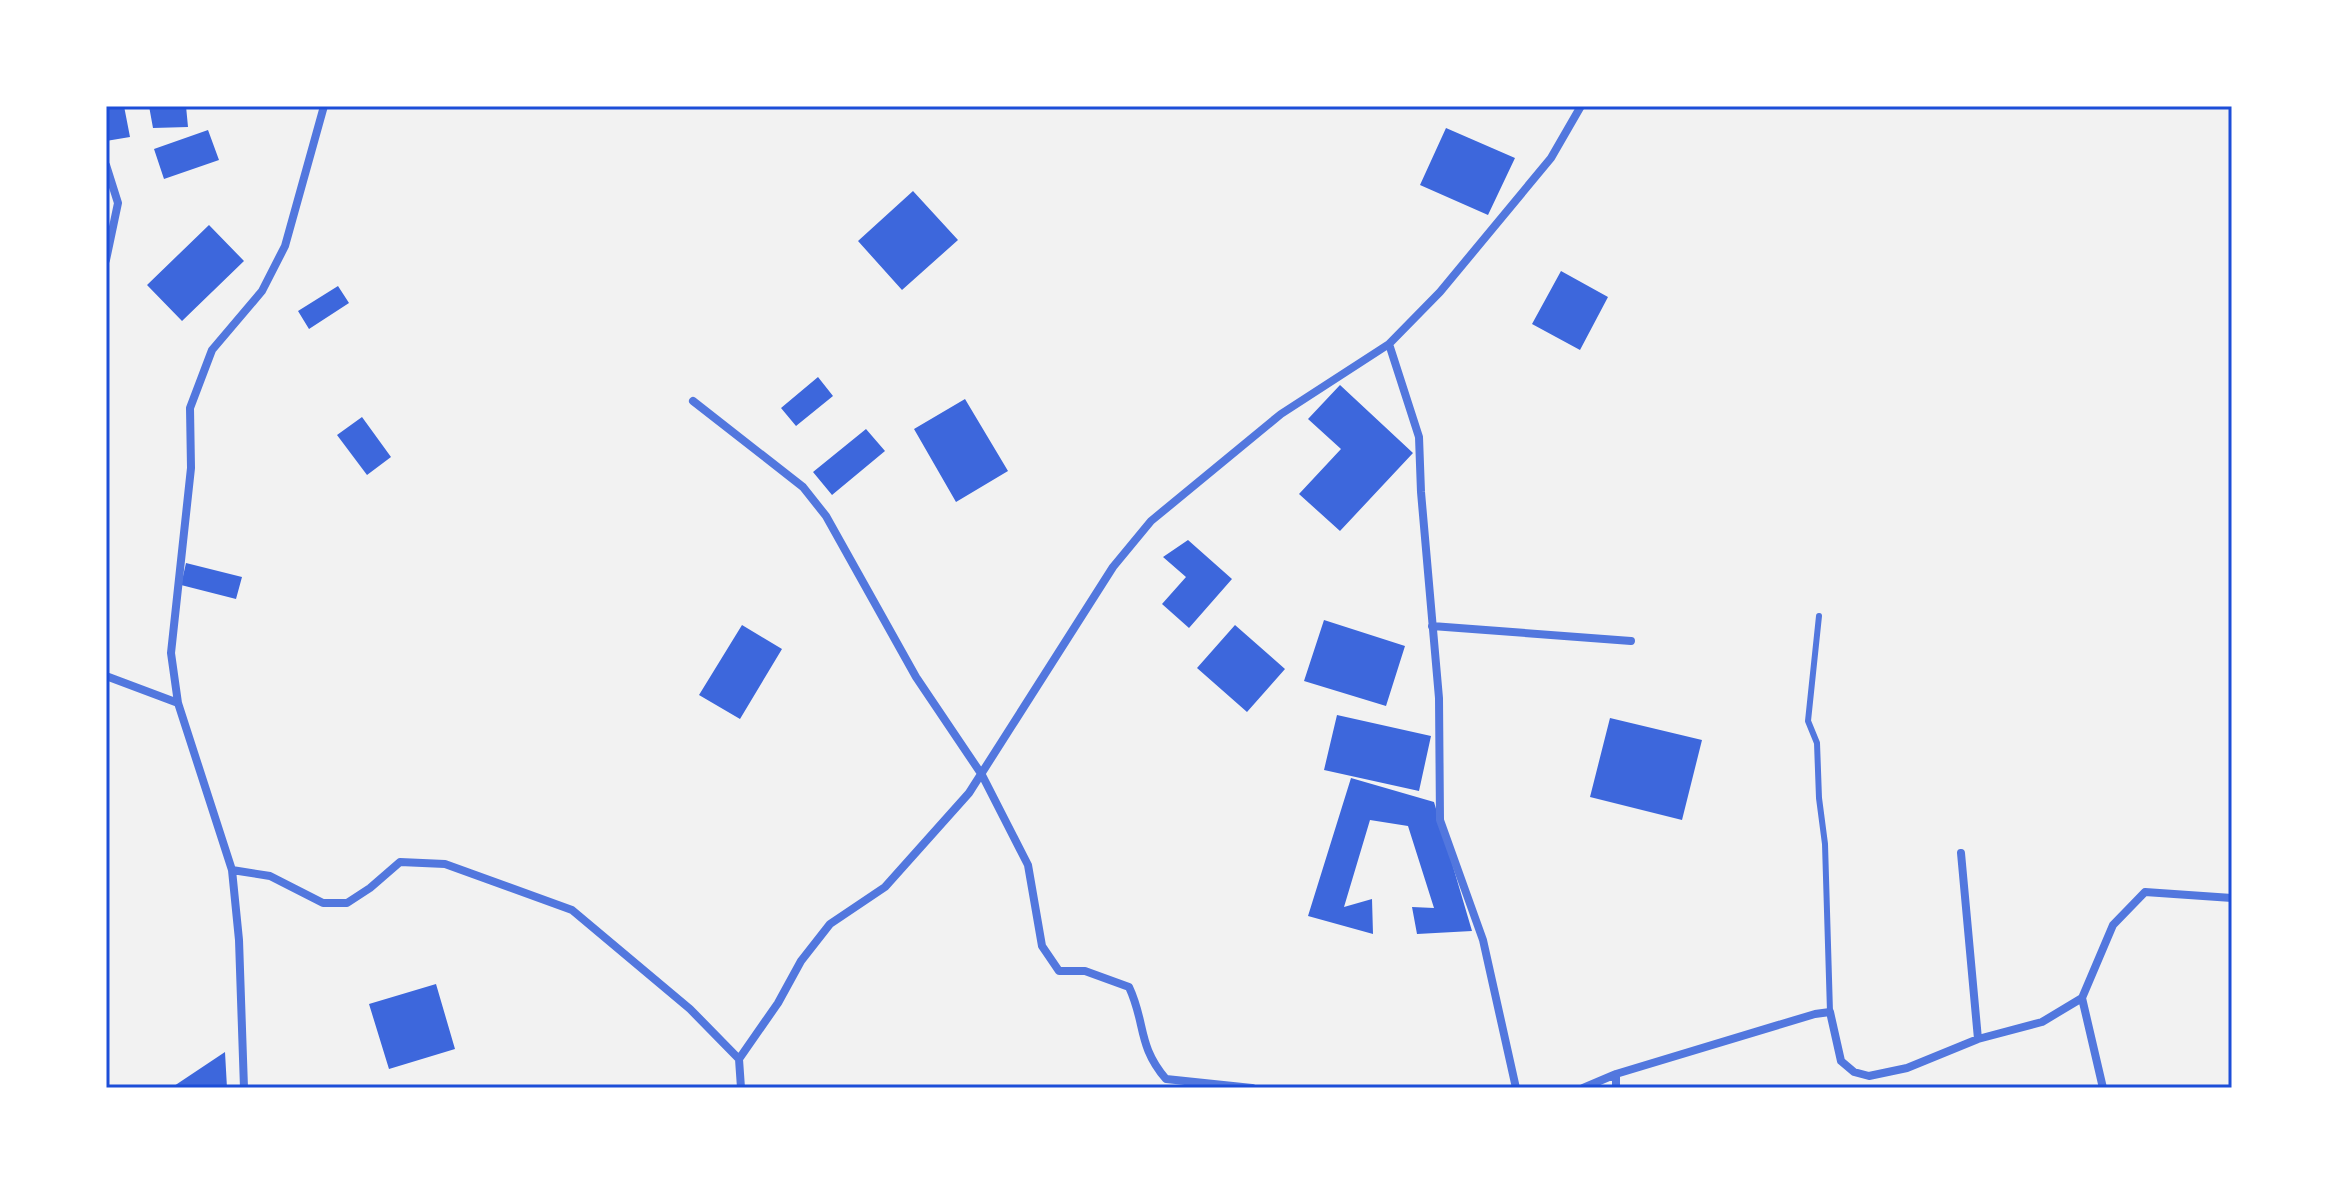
<svg xmlns="http://www.w3.org/2000/svg" width="2338" height="1194" font-family="Inter,sans-serif">
  <rect width="100%" height="100%" fill="#f2f2f2"/>
  <!-- building -->
  <path fill="#3d67dc" d="M 106,106 L 124,106 L 130,137 L 106,141 Z
    M 149,106 L 186,106 L 188,127 L 153,128 Z
    M 1446,128 L 1515,158 L 1488,215 L 1420,185 Z
    M 208,130 L 219,160 L 164,179 L 154,149 Z
    M 913,191 L 958,240 L 902,290 L 858,241 Z
    M 209,225 L 244,261 L 182,321 L 147,285 Z
    M 1561,271 L 1608,297 L 1580,350 L 1532,324 Z
    M 338,286 L 349,303 L 309,329 L 298,311 Z
    M 818,377 L 833,396 L 796,426 L 781,408 Z
    M 1340,385 L 1413,453 L 1340,531 L 1299,494 L 1341,449 L 1308,419 Z
    M 965,399 L 1008,471 L 956,502 L 914,429 Z
    M 362,417 L 391,457 L 367,475 L 337,435 Z
    M 866,429 L 885,451 L 832,495 L 813,472 Z
    M 1188,540 L 1232,579 L 1189,628 L 1162,604 L 1186,577 L 1163,557 Z
    M 186,563 L 242,577 L 236,599 L 181,585 Z
    M 1324,620 L 1405,646 L 1386,706 L 1304,681 Z
    M 742,625 L 782,649 L 740,719 L 699,695 Z
    M 1235,625 L 1285,669 L 1247,712 L 1197,668 Z
    M 1337,715 L 1431,736 L 1419,791 L 1324,770 Z
    M 1610,718 L 1702,740 L 1682,820 L 1590,797 Z
    M 1351,778 L 1434,802 L 1472,931 L 1417,934 L 1412,907 L 1434,908 L 1408,826 L 1370,820 L 1344,907 L 1372,899 L 1373,934 L 1308,916 Z
    M 436,984 L 455,1049 L 389,1069 L 369,1004 Z
    M 225,1052 L 227,1088 L 171,1088 Z"/>
  <g fill="none" stroke-linecap="round" stroke-linejoin="round">
    <!-- service -->
    <path stroke="#5277de" stroke-width="6" d="M 1819,616 L 1808,721 L 1817,743 L 1819,798 L 1825,844 L 1830,1012"/>
    <!-- minor -->
    <path stroke="#5277de" stroke-width="8" d="M 106,165 L 118,203 L 106,260
      M 1389,344 L 1419,437 L 1421,492 L 1439,698 L 1440,820 L 1483,940 L 1516,1088
      M 693,401 L 803,487 L 826,516 L 916,677 L 982,775 L 1028,865 L 1042,946 L 1059,971 L 1085,971 L 1129,987 C 1146,1023 1137,1045 1166,1079 L 1252,1088
      M 1432,626 L 1631,641
      M 106,676 L 178,703 L 232,870 L 239,940 L 244,1088
      M 178,703 L 171,653 L 191,468 L 190,408 L 212,350 L 262,291 L 285,246 L 324,106
      M 1961,853 L 1978,1039
      M 232,870 L 270,876 L 323,903 L 347,903 L 370,888 L 400,862 L 445,864 L 572,910 L 690,1009 L 739,1059
      M 2082,998 L 2103,1088
      M 741,1088 L 739,1059 L 778,1003 L 801,961 L 830,924 L 885,887 L 969,793 L 1113,567 L 1151,521 L 1281,414 L 1389,344 L 1440,292 L 1551,158 L 1581,106
      M 1583,1088 L 1616,1074 L 1815,1014 L 1830,1012 L 1841,1061 L 1854,1072 L 1869,1076 L 1907,1068 L 1978,1039 L 2042,1022 L 2082,998 L 2113,925 L 2145,892 L 2232,898
      M 1616,1088 L 1616,1074"/>
  </g>
  <!-- border -->
  <rect width="2338" height="1194" fill="none" stroke="#ffffff" stroke-width="216"/>
  <rect x="108" y="108" width="2122" height="978" fill="none" stroke="#1d4ed8" stroke-width="3"/>
</svg>
